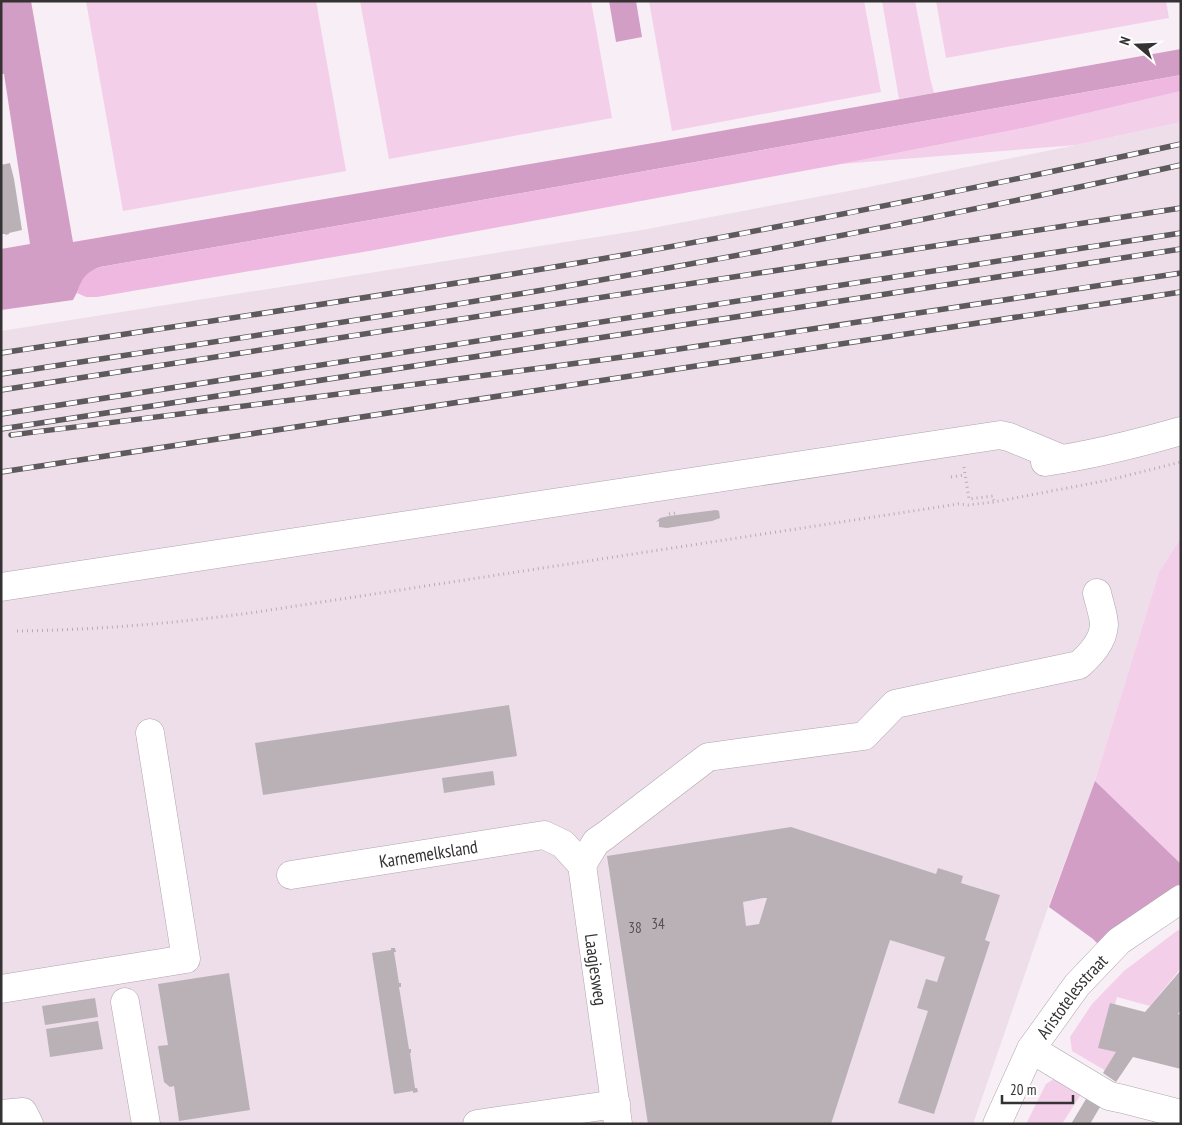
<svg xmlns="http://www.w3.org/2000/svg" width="1182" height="1125" font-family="'PT Sans Narrow',sans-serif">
  <rect width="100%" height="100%" fill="#f8eef5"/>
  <!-- built -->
  <path fill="#eedee9" d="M 1181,122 L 1181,538 L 1159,572 L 1095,781 L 1046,913 L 973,1124 L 1,1124 L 1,331 L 642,230 L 859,189 L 1076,145 Z"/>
  <!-- green -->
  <path fill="#f4cfea" d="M 86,1 L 316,1 L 346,171 L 123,211 Z
    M 360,1 L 591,1 L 612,118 L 389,159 Z
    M 649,1 L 864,1 L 881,92 L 672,131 Z
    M 882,1 L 915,1 L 930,78 L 934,93 L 899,99 Z
    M 936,1 L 1166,1 L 1169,18 L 946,58 Z
    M 1181,91 L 1181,122 L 1076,145 L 841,164 L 1028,127 Z
    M 1181,538 L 1181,864 L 1095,781 L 1159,572 Z
    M 1178,930 L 1181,931 L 1181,968 L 1150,1006 L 1117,997 L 1104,1045 L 1120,1050 L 1106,1071 L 1072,1051 L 1070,1037 L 1092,1004 L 1124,971 Z
    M 1055,1078 L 1083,1091 L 1062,1124 L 1026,1124 L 1046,1084 Z"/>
  <!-- forest -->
  <path fill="#d39ec6" d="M 1,1 L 31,1 L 73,242 L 659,142 L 1181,49 L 1181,75 L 382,218 L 100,267 C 82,274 82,285 73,300 L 1,310 L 1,249 L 30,244 L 4,74 L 1,74 Z
    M 609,1 L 636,1 L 642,37 L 616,42 Z
    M 1095,781 L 1181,864 L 1181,887 L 1099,945 L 1093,939 L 1049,907 Z"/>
  <!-- water -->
  <path fill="#efb8e1" d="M 1181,75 L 1181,91 L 1028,127 L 841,164 L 369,251 L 97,297 L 86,297 L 77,293 C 82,278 85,273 100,267 L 382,218 Z"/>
  <!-- building -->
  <path fill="#bab1b7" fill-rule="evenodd" d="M 10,163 L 14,179 L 22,230 L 9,233 L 9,234 L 6,235 L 5,234 L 1,234 L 1,165 Z
    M 716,510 L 719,511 L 720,518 L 712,521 L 667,528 L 659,527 L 659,521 L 656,522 L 660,518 L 669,516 Z
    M 509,705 L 517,756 L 263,795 L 255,743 Z
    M 493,771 L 495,785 L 444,793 L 442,778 Z
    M 791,827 L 936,874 L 938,868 L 963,876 L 961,883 L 1000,895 L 985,940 L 990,942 L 934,1114 L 898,1103 L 928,1011 L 917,1008 L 926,979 L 937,982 L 945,957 L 890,940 L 831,1124 L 648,1124 L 607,856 ZM 763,898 L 767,898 L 759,924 L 746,926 L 743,902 Z
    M 391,948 L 395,948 L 396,952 L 394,952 L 399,983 L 401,983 L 401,987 L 399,987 L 409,1049 L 411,1049 L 411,1053 L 410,1053 L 415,1088 L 417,1088 L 418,1092 L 413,1093 L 413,1091 L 394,1094 L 372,953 L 391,950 Z
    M 1181,970 L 1181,1010 L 1178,1014 L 1181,1015 L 1181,1069 L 1133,1057 L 1116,1082 L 1103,1073 L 1116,1052 L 1098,1048 L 1110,1003 L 1145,1012 Z
    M 229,973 L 250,1110 L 179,1121 L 174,1086 L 170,1087 L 164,1082 L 158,1046 L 168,1045 L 158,984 Z
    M 95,998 L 98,1017 L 45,1025 L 42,1006 Z
    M 98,1021 L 103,1049 L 50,1057 L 46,1029 Z
    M 1086,1099 L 1100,1107 L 1090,1124 L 1071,1124 Z"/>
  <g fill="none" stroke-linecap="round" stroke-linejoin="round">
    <defs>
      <g id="minor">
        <path d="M 1045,462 C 1091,455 1136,444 1181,431"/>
        <path d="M 1,587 L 1000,435 L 1009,437 L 1062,459"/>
        <path d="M 582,865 L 596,842 L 606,835 L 708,757 L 864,736 L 895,704 L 1079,665 C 1090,655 1103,642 1104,625 C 1104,616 1099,602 1097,593"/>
        <path id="s1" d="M 291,875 L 544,835 L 563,844 L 582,865 L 618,1124"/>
        <path d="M 1,989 L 186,959 L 150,733"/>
        <path d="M 125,1002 L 146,1124"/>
        <path d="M 1031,1049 L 1109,1096 L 1123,1099 L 1181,1114"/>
        <path d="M 1,1114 L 23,1112 L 29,1124"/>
        <path d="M 477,1124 L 616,1104"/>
        <path id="s2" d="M 997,1124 L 1031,1049 L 1077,985 L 1119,941 L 1181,899"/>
      </g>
    </defs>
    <!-- minor casing -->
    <use href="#minor" stroke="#aea5ab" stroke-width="29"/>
    <!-- path -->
    <path stroke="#b5adb2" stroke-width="3" stroke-dasharray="1 4" stroke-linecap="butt" d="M 964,467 L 969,499 L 993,496 L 994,502
      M 951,477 L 965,475
      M 669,514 L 676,513
      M 17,631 C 97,630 178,623 257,612 L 958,504 L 968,505 L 994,502 L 1109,480 L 1181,462"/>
    <!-- minor -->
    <use href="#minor" stroke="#fff" stroke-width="28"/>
    <defs>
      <path id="rail" d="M 1,353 C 190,324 378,297 566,265 C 772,230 977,188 1181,144
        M 1,374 C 186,346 371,319 555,288 C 764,252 973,211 1181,165
        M 1,390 L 1181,208
        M 1,414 L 1181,233
        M 1,429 L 1181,249
        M 11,435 C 227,408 443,382 659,352 C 833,327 1007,299 1181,273
        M 1,472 L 1181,292"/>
    </defs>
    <!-- rail casing -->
    <use href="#rail" stroke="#5e595c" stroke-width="5.5"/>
    <!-- rail -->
    <use href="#rail" stroke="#fefefe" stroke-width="4" stroke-dasharray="11" stroke-linecap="butt"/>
  </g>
  <g text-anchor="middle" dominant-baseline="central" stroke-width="4.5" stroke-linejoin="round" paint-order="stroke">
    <!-- number labels -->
    <g font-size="15" fill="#565255">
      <text x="658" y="923">34</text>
      <text x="635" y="927">38</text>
    </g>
    <!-- street labels -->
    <g font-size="18" fill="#353234" stroke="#fefefe">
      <text stroke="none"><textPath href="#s1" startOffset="139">Karnemelksland</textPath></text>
      <text stroke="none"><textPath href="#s1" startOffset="411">Laagjesweg</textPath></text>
      <text stroke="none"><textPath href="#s2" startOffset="149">Aristotelesstraat</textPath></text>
    </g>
  </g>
  <!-- border -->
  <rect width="1182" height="1125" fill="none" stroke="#353234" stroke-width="5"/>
  <!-- north arrow -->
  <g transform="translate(1137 45) rotate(289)" stroke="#fefefe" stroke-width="4" paint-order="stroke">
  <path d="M0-4L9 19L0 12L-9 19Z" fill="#353234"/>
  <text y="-8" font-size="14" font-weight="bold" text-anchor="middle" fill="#353234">N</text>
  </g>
  <!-- scale -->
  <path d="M1002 1095v8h71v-8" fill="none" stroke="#353234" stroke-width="2.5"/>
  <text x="1010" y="1095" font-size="15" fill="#353234" stroke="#fefefe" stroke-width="4" paint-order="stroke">20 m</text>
</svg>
